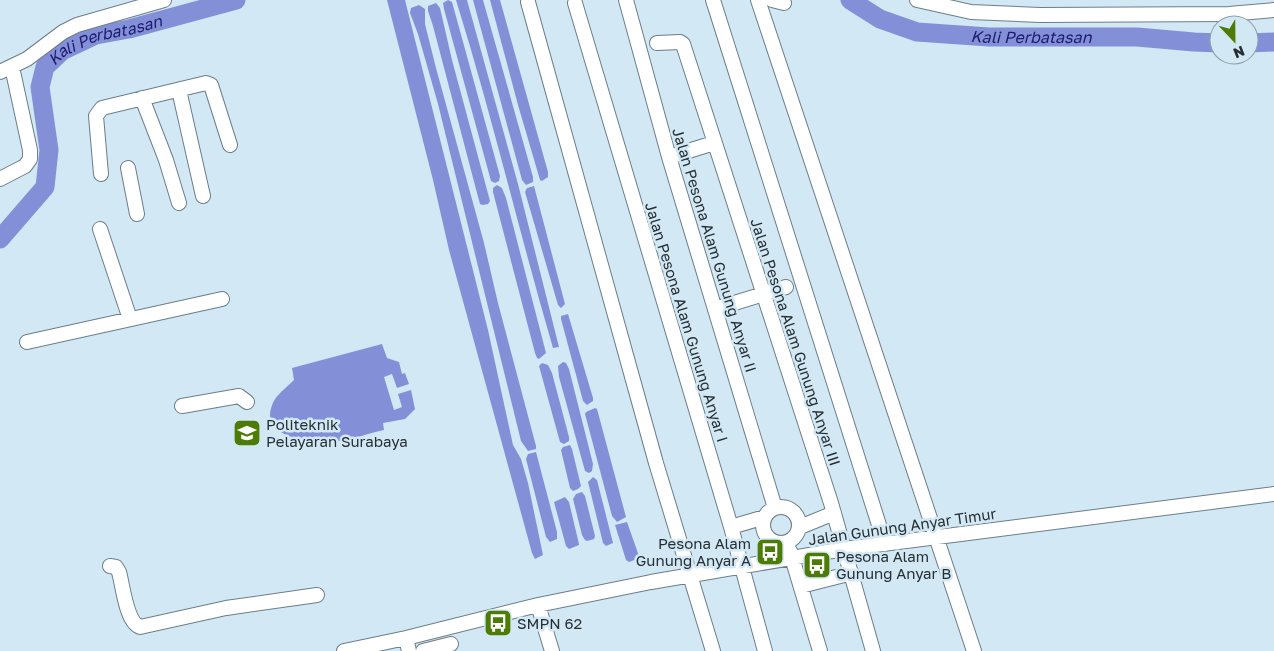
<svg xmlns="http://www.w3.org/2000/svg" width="1274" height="651" font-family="'Golos Text',sans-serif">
  <rect width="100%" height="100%" fill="#d3e8f5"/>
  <!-- water -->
  <path fill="#8390d8" d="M 387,0 L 405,0 L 488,330 L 513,445 L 521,459 L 528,483 L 543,555 L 535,559 L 532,553 L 449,250 L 433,180 Z
    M 448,0 L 452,2 L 500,176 L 499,181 L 495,183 L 491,181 L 444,9 L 443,3 Z
    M 456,0 L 467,0 L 518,184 L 559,347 L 553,348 C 519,232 492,115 456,0 Z
    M 473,0 L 483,0 L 533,177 L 533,182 L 526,185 L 522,180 Z
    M 490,0 L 500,0 L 548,172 L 548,177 L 542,181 L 540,180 L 518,105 Z
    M 436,3 L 440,8 L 452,60 L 490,201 L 488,204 L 483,205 L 480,204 L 477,193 L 433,26 L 428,11 L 428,6 Z
    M 419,5 L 425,9 L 425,24 L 436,68 L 484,243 L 498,303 L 536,446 L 536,449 L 528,451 L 521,441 L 438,104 L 418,34 L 410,13 L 411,8 Z
    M 497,185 L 502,188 L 506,198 L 546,353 L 539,359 L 537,358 L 535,353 L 493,192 L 493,188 Z
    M 534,186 L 565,304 L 561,308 L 558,305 L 525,192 L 527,188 Z
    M 568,314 L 593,398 L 593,401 L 587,405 L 583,401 L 561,319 L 561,316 Z
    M 382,344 L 387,358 L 399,362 L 402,374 L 405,373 L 409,384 L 397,388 L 392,374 L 384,377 L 394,410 L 402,407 L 398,394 L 411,390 L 415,409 L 405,419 L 383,423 L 384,430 C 369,433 354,439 339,441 C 315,444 252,439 275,399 C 280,392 288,386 294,380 L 292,368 Z
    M 563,362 L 566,363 L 569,369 L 593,464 L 592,471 L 589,473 L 585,471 L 559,377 L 558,366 Z
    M 542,363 L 548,365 L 552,373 L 569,437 L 569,441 L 564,444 L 560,442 L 539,366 Z
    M 595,408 L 597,409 L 626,517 L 617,522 L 612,516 L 585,414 L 586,412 Z
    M 570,445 L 572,449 L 581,486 L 578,489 L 573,491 L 570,488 L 561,450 L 563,447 Z
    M 536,452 L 557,532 L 557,539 L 550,542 L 546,537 L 526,459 L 528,454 Z
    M 593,477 L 597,480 L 613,543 L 606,546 L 603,543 L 588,482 Z
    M 582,492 L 585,496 L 595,536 L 594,539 L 587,541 L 585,540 L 582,535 L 573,499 L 576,494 Z
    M 565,497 L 569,502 L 579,544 L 579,545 L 569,549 L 566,546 L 554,502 Z
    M 627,522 L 639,556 L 637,559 L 629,562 L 626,560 L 615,525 Z"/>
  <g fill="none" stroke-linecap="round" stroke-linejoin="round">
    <!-- river -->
    <g stroke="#8390d8" stroke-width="19">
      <path id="s1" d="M 850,0 L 880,19 L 917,32 L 989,37 L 1137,37 L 1194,42 L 1219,43"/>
      <path d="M 1249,43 L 1274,42"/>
      <path id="s2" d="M 0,239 L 45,187 L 49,150 L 40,87 L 45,67 L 62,51 L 96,35 L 129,29 L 236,0"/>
    </g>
    <defs>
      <path id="minor" d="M 626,0 L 669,157 L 775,508
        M 713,0 L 885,544
        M 758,0 L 974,651
        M 772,0 L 784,3
        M 917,0 L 971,12 L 1040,15 L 1229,14 L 1274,10
        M 528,2 L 656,463 L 713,651
        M 575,3 L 731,527 L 765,651
        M 657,43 L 680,42 L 683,44 L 831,503 L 873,651
        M 0,72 L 27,59 L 63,32 L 77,25 L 164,0
        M 179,90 L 203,196
        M 142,98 L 166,160 L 179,203
        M 669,157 L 714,143
        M 128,168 L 137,214
        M 101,174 L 96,116 L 102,108 L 206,83 L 211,85 L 230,145
        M 0,179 L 25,166 L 30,159 L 30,150 L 12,67
        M 100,229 L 130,319
        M 715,309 L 786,287
        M 27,342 L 222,299
        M 182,406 L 239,396 L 247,402
        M763 525a18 18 0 1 1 36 0a18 18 0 1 1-36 0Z
        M 731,527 L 765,517
        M 800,527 L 834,513
        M 790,551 L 820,651
        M 110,566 L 116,567 L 119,572 C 123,586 126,622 140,627 L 226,608 L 317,595
        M 801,586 L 852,573
        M 538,605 L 552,651
        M 406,638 L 409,651
        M 344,651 L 406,638 L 538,605 L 651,582 L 844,549 L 1274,494
        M 423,651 L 451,644"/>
    </defs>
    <!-- minor casing -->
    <use href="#minor" stroke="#6b7e89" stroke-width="16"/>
    <!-- minor -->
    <use href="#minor" stroke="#fff" stroke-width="14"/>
  </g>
  <!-- icons -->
  <defs>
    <symbol id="university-square" viewBox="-11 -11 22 22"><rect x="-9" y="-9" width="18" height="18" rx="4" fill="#4c7c07" stroke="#d3e8f5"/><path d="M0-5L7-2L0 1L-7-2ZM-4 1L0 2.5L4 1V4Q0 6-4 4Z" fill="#fff"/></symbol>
    <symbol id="bus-square" viewBox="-11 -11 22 22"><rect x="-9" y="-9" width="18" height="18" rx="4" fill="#4c7c07" stroke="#d3e8f5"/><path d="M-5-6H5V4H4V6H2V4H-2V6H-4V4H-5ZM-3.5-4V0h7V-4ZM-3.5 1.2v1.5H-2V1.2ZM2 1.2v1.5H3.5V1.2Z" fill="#fff"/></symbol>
  </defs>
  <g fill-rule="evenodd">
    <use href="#university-square" x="231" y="417" width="32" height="32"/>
    <use href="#bus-square" x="754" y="536" width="32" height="32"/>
    <use href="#bus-square" x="801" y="549" width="32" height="32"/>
    <use href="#bus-square" x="482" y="607" width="32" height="32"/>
  </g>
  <g text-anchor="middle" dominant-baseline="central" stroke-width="5" stroke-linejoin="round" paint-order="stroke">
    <!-- street labels -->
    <g font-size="15" fill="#262e32" stroke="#d3e8f5">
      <text transform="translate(715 250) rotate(73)">Jalan Pesona Alam Gunung Anyar II</text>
      <text transform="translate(687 322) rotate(73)">Jalan Pesona Alam Gunung Anyar I</text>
      <text transform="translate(796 342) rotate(72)">Jalan Pesona Alam Gunung Anyar III</text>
      <text transform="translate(902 526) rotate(-8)">Jalan Gunung Anyar Timur</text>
    </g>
    <!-- poi labels -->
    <g font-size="15" fill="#262e32" stroke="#d3e8f5" text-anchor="start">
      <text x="266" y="424">Politeknik<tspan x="266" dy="17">Pelayaran Surabaya</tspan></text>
      <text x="751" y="543" text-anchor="end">Pesona Alam<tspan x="751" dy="17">Gunung Anyar A</tspan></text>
      <text x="836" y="556">Pesona Alam<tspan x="836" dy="17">Gunung Anyar B</tspan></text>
      <text x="517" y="623">SMPN 62</text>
    </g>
    <!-- water labels -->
    <g font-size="16" font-style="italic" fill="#1e1b6f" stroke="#d3e8f5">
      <text stroke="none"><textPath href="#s1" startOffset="189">Kali Perbatasan</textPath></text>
      <text stroke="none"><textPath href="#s2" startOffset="258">Kali Perbatasan</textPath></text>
    </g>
  </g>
  <!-- north arrow -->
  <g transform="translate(1234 40) rotate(158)"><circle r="24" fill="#d3e8f5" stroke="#8e9ea7"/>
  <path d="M0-4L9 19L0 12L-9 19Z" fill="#4c7c07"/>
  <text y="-8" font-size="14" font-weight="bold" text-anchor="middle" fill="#262e32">N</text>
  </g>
</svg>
